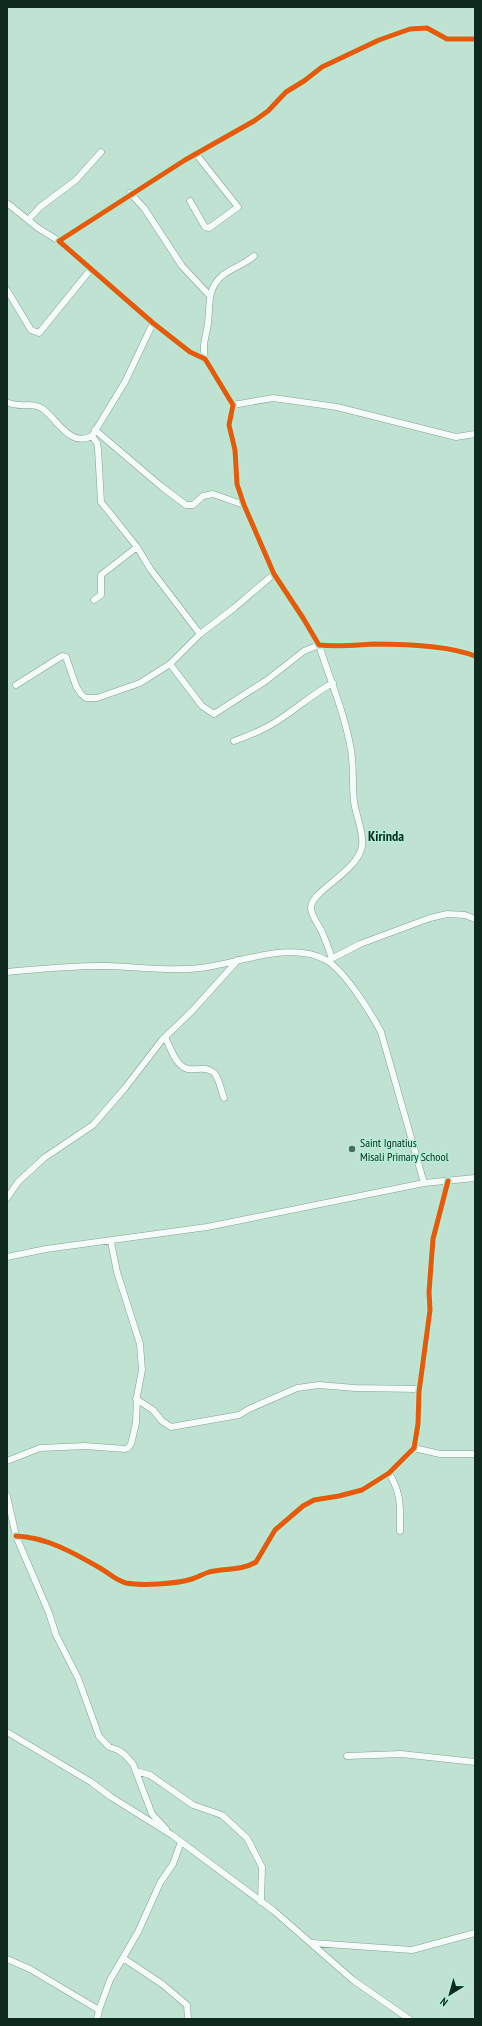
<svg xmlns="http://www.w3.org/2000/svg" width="482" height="2026" font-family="'PT Sans Narrow',sans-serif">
  <rect width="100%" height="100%" fill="#bfe2d3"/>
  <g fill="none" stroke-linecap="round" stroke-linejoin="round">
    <defs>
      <path id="street" d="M 475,39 L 447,39 L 427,28 L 410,29 L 379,40 L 322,67 L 304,81 L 286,92 L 268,111 L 254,121 L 185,160 L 59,241 L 153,323 L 190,352 L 205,359 L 210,367 L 233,405 L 229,425 L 235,450 L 237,484 L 244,505 L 274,574 L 303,618 L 319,645 C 337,647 355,645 374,644 C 402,644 449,646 475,656
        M 130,193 L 144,208 L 182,266 L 210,296
        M 190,201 L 205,227 L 209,228 L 238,207 L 196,154
        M 7,203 L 38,228 L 59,241
        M 28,220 L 40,207 L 76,180 L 101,152
        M 7,290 L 31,330 L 39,333 L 91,269
        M 205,359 C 202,343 206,338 208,323 C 210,306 207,288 222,276 C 231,268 244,265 254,256
        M 7,402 C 19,409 32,401 43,409 C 57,419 70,448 92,436 L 125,382 L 153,323
        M 233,405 L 273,398 L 337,407 L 456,437 L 475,434
        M 95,430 L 162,487 L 186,505 L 193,505 L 203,496 L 213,494 L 244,505
        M 92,436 L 97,443 L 98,449 L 101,502 L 137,547 L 151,570 L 200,634
        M 94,600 L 101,595 L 101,575 L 137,547
        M 170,664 L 202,706 L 214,714 L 267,680 L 304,651 L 319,645 C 330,680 345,714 351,750 C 354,767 352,785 354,802 C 356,816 364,832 362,846 C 358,872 310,891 311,908 C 311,916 319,925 322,932 C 326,941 329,950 332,958
        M 16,685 L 62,656 L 66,657 L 76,686 L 81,694 L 86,698 L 97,698 L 140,683 L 170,664 L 200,634 L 234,608 L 274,574
        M 234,741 C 248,736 261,731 274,723 C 294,711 312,694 333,683
        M 329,960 L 360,944 L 430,918 L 447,914 L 465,915 L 475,919
        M 7,972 C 40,969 74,965 107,966 C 143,967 178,973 213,966 C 246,960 294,942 326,960 C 345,971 371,1013 381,1032 L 424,1183
        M 165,1037 C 170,1047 175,1063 185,1068 C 189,1070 193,1069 197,1069 C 219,1066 218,1082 224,1098
        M 7,1198 L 18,1182 L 44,1158 L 93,1125 L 125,1088 L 162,1040 L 192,1011 L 238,960
        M 7,1257 L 46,1249 L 207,1227 L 424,1183 L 475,1178
        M 136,1399 L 153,1410 L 162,1421 L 171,1427 L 239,1415 L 249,1409 L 297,1388 L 319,1385 L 355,1388 L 419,1389
        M 414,1448 L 440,1454 L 475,1454
        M 7,1461 L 40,1448 L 85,1446 L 125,1449 L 128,1448 L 131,1444 L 136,1423 L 137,1396 L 142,1370 L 140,1344 L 117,1272 L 111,1242
        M 389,1473 C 402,1495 400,1507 400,1531
        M 7,1496 L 16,1536 L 49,1613 L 56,1635 L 78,1678 L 99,1736 L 109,1747 L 118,1750 L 125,1755 L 133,1764 L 152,1814 L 166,1829
        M 16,1536 C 46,1537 74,1553 100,1568 C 109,1573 115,1580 126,1583 C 142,1586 176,1584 192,1579 C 198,1577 203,1574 209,1572 C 225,1568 241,1571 256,1562 L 275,1530 L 303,1506 L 314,1500 L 339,1496 L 362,1490 L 389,1473 L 414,1448 L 418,1424 L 419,1392 L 430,1310 L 429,1292 L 433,1239 L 448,1181
        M 7,1732 L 91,1782 L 111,1797 L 172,1835 L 274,1911 L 353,1980 L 409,2019
        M 347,1756 L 401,1754 L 475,1762
        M 136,1771 L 150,1775 L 193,1805 L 222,1815 L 247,1838 L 262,1867 L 261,1902
        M 313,1943 L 412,1950 L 475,1933
        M 123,1958 L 162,1984 L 187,2005 L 188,2019
        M 7,1959 L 30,1969 L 99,2010 L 110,1980 L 138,1932 L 160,1883 L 173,1864 L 181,1842
        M 97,2019 L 99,2010"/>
    </defs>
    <!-- street casing -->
    <use href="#street" stroke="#85a095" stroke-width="7"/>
    <!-- street -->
    <use href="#street" stroke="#f5fbf8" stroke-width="6"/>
    <defs>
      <path id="cycleway" d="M 475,39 L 447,39 L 427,28 L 410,29 L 379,40 L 322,67 L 304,81 L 286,92 L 268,111 L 254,121 L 185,160 L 59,241 L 153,323 L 190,352 L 205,359 L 210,367 L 233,405 L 229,425 L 235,450 L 237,484 L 244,505 L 274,574 L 303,618 L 319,645 C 337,647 355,645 374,644 C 402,644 449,646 475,656
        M 16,1536 C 46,1537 74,1553 100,1568 C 109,1573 115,1580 126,1583 C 142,1586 176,1584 192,1579 C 198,1577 203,1574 209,1572 C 225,1568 241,1571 256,1562 L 275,1530 L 303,1506 L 314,1500 L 339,1496 L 362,1490 L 389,1473 L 414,1448 L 418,1424 L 419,1392 L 430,1310 L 429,1292 L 433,1239 L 448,1181"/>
    </defs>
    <!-- cycleway casing -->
    <use href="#cycleway" stroke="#b1f0d5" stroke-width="8"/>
    <!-- cycleway -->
    <use href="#cycleway" stroke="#e8590c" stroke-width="5"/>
  </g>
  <!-- markers -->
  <circle fill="#4d6a5e" stroke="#b1f0d5" stroke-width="1.5" cx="352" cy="1149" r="4"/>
  <g text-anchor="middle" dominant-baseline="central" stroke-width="3" stroke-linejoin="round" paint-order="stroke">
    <!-- poi labels -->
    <g font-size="12" fill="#0f291f" stroke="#b1f0d5" text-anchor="start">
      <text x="360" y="1142">Saint Ignatius<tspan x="360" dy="14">Misali Primary School</tspan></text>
    </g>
    <!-- quarter labels -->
    <g font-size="14" font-weight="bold" fill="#0f291f" stroke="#b1f0d5">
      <text x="386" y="836">Kirinda</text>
    </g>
  </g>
  <!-- border -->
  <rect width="482" height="2026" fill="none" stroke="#0f291f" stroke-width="16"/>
  <!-- north arrow -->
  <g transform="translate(450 1994) rotate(217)" stroke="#b1f0d5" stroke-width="3" paint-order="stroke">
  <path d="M0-3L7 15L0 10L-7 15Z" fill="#0f291f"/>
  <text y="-6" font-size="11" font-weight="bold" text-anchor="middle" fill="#0f291f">N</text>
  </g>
</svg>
